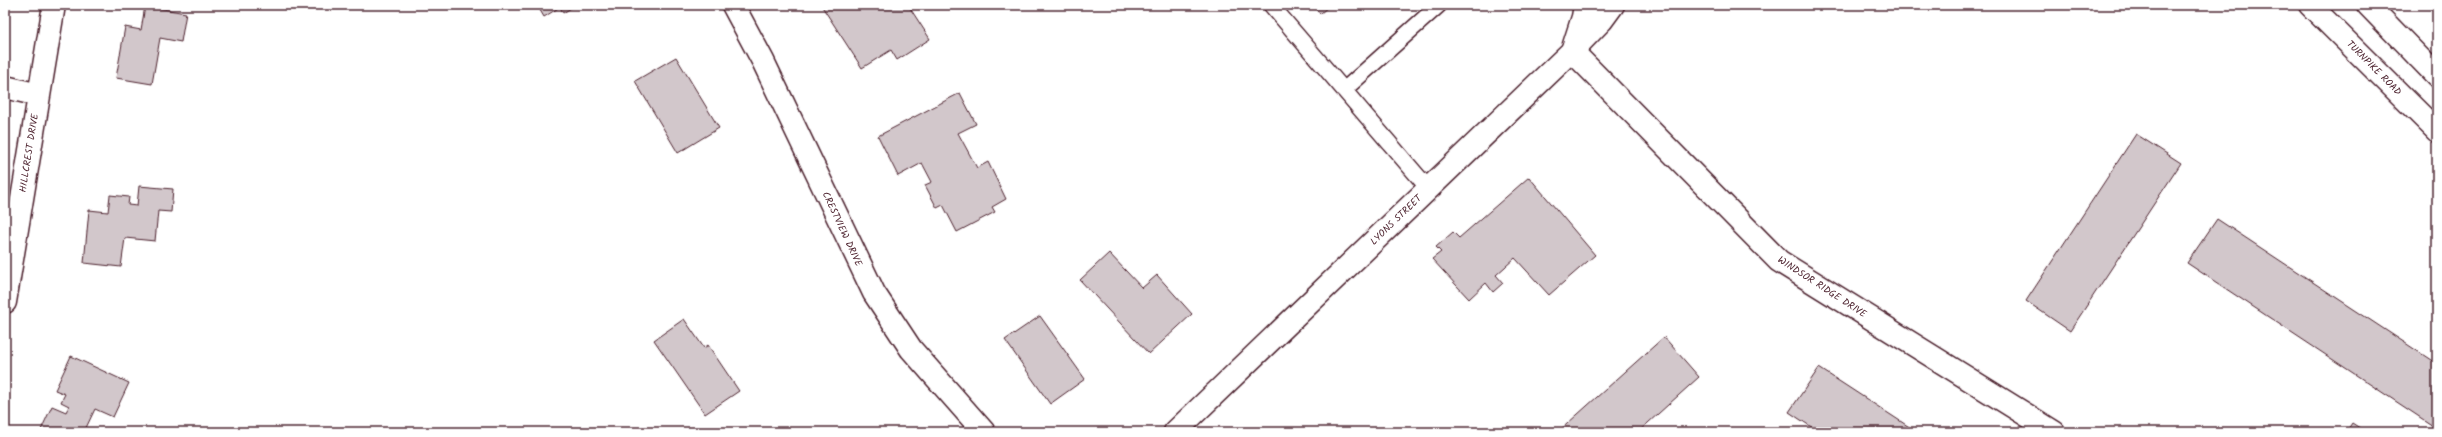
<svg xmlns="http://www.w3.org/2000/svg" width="2442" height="437" font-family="Kalam,sans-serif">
  <rect width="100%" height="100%" fill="#fff"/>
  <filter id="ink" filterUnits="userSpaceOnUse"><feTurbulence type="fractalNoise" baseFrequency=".025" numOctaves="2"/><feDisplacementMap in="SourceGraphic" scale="8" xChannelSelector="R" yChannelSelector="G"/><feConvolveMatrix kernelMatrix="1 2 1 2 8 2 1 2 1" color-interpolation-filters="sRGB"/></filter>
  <g filter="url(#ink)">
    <!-- building -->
    <path fill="#d2c7cb" stroke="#4a1f2b" d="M 537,5 L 576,5 L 563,13 L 560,7 L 544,17 Z
      M 821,5 L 908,5 L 930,39 L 897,60 L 891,50 L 862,68 Z
      M 1312,5 L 1330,5 L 1320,14 Z
      M 145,6 L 186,13 L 181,42 L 160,38 L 152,84 L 116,78 L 125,27 L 141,30 Z
      M 676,57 L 719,128 L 678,153 L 635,81 Z
      M 960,93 L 976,124 L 958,133 L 977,168 L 988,162 L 1006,199 L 992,207 L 995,212 L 957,232 L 943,205 L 937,208 L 925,185 L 932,182 L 922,163 L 898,176 L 878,136 Z
      M 2136,134 L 2181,163 L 2070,331 L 2026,301 Z
      M 1529,177 L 1595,255 L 1549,295 L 1515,258 L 1496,275 L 1503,283 L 1493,292 L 1486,283 L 1469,299 L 1432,259 L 1441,252 L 1436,247 L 1453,232 L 1459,238 Z
      M 139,186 L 173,189 L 171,212 L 158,211 L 155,241 L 125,238 L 121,267 L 84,263 L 89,210 L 108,212 L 110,195 L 129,197 L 128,205 L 137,206 Z
      M 2217,219 L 2437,364 L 2437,420 L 2433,426 L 2187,263 Z
      M 1109,253 L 1142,288 L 1157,275 L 1192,314 L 1149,354 L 1080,280 Z
      M 1040,316 L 1085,379 L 1050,404 L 1005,340 Z
      M 684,319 L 704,348 L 708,345 L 739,391 L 705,414 L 654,340 Z
      M 1664,337 L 1699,377 L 1638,432 L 1558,432 Z
      M 71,356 L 129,383 L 113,417 L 95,409 L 84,432 L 40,432 L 52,406 L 66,412 L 69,406 L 61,402 L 65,394 L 55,390 Z
      M 1819,368 L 1917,432 L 1819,432 L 1789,412 Z
      M 2352,423 L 2366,432 L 2346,432 Z"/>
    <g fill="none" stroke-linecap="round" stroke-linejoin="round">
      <defs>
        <path id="service" d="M 1271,5 L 1428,188
          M 1344,90 L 1439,5"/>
        <path id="minor" d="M 733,5 L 763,61 L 874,293 L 911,349 L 984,432
          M 1572,51 L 1779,261 L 2054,432
          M 5,87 L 39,95
          M 5,302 L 54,5
          M 1175,432 L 1572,51 L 1602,20 L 1613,5"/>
        <path id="tertiary" d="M 1572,51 L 1583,17 L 1585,5"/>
        <path id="trunk" d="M 2310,5 L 2437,131
          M 2368,5 L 2437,76"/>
      </defs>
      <!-- service casing -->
      <use href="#service" stroke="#4a1f2b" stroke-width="18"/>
      <!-- minor casing -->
      <use href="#minor" stroke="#4a1f2b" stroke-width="25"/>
      <!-- tertiary casing -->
      <use href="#tertiary" stroke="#4a1f2b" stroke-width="25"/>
      <!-- trunk casing -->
      <use href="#trunk" stroke="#4a1f2b" stroke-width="25"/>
      <!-- service -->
      <use href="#service" stroke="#fff" stroke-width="15"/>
      <!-- minor -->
      <use href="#minor" stroke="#fff" stroke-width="22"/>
      <!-- tertiary -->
      <use href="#tertiary" stroke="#fff" stroke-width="22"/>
      <!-- trunk -->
      <use href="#trunk" stroke="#fff" stroke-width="22"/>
    </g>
  </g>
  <g text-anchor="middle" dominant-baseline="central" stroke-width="3.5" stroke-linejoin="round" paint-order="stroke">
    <!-- street labels -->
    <g font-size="10" fill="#4a1f2b" stroke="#fff">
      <text transform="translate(2374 68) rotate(45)">TURNPIKE ROAD</text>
      <text transform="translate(29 153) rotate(-81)">HILLCREST DRIVE</text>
      <text transform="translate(1396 220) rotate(-44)">LYONS STREET</text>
      <text transform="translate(842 229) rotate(65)">CRESTVIEW DRIVE</text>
      <text transform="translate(1822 287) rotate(33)">WINDSOR RIDGE DRIVE</text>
    </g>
  </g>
  <!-- margin -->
  <rect width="2442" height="437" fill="none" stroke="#fff" stroke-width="20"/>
  <rect x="10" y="10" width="2422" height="417" fill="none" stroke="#4a1f2b" stroke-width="1.5" filter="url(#ink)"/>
</svg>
